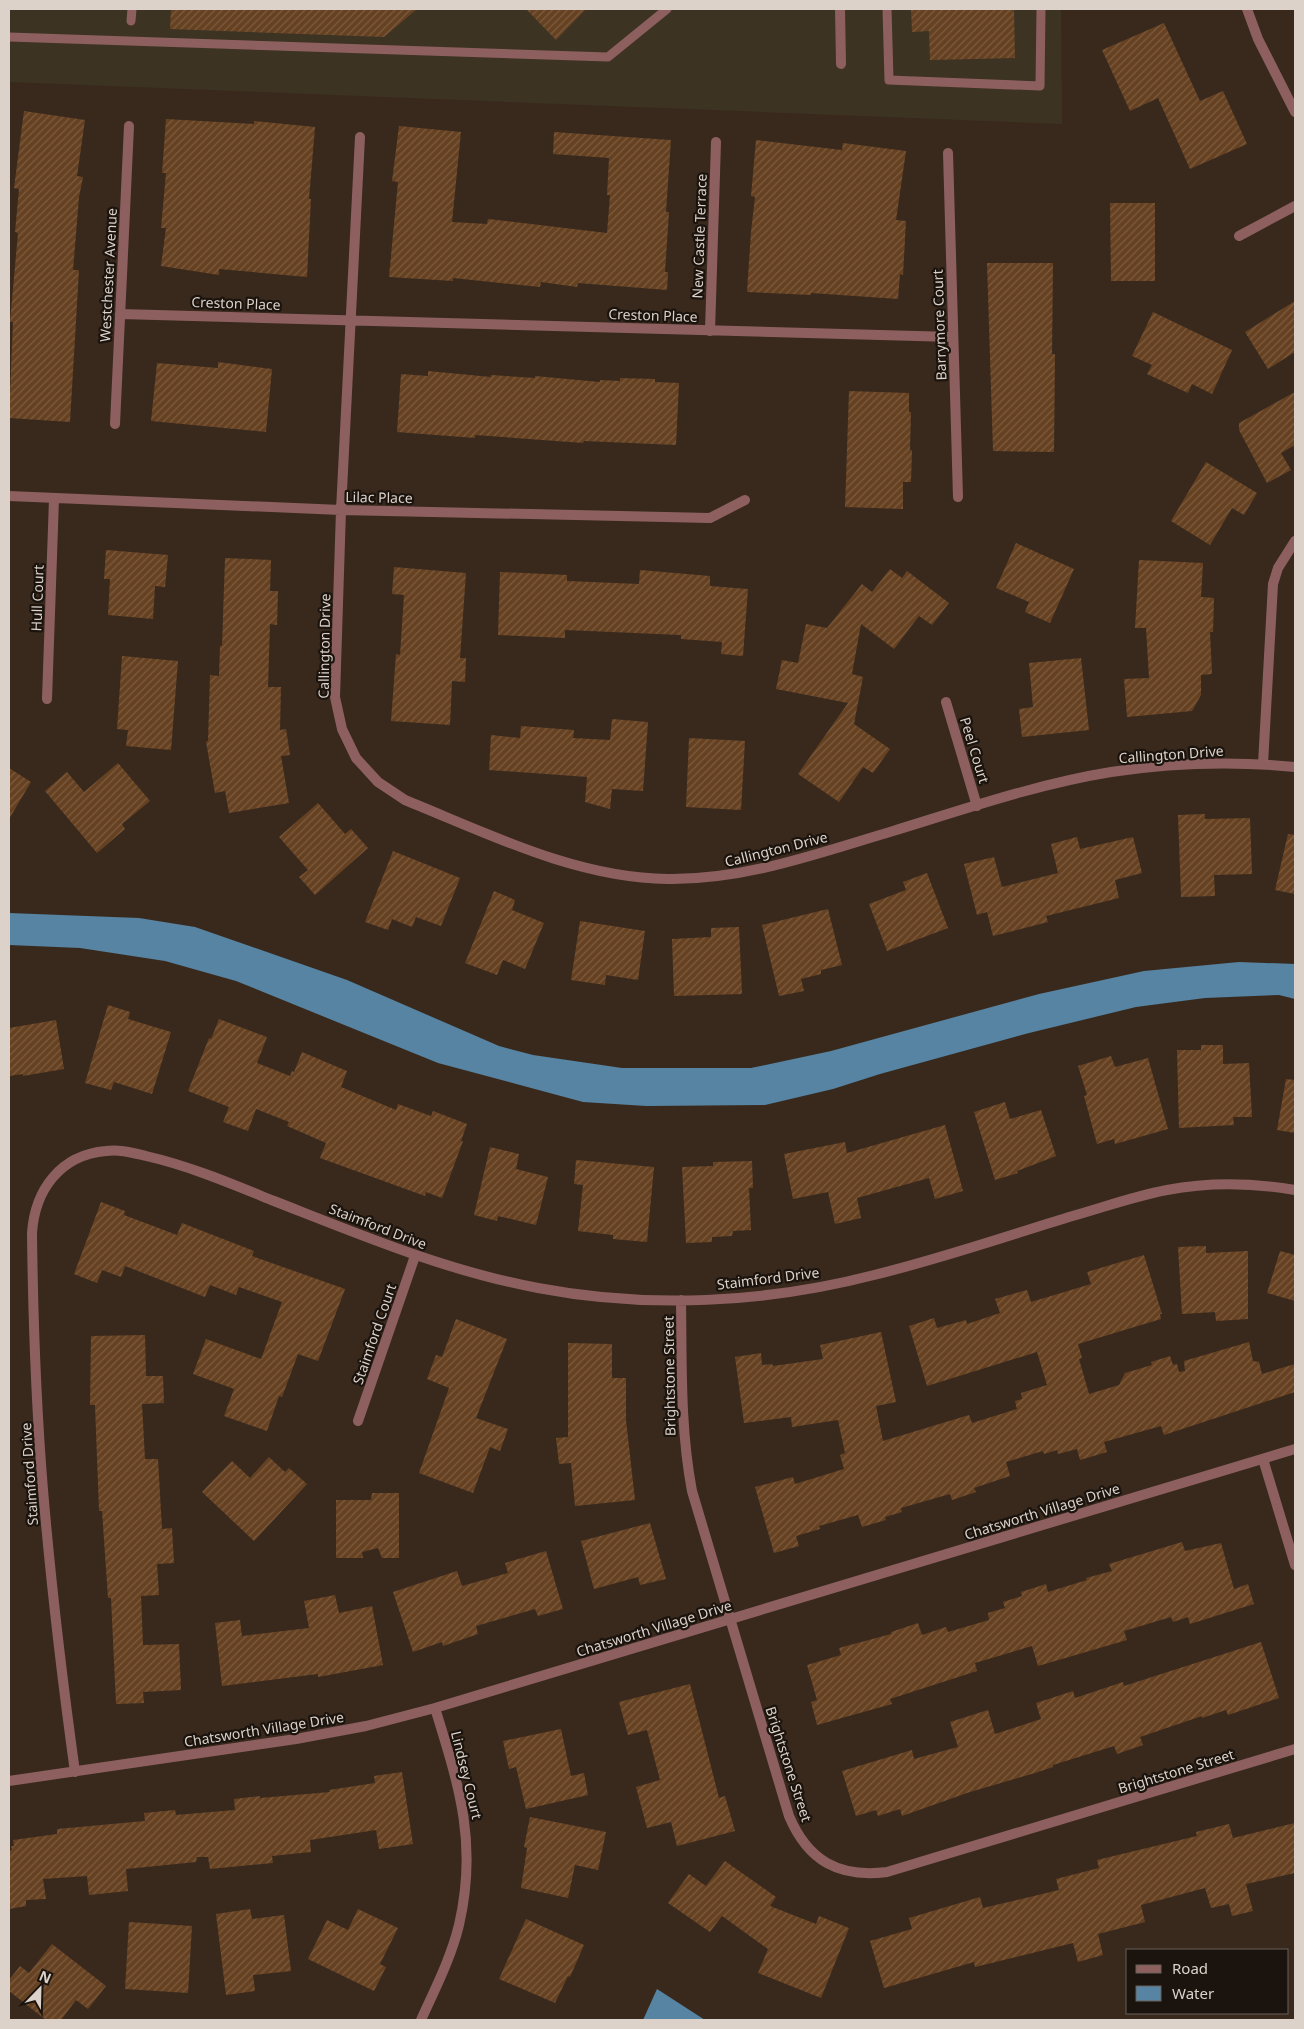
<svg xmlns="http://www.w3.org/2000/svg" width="1304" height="2029" font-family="'Noto Sans',sans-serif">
  <defs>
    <pattern id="building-hatch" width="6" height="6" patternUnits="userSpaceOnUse" patternTransform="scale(1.25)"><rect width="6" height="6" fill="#664121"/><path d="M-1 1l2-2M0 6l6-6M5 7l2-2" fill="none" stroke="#7b5c40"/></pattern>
  </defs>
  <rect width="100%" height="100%" fill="#39291d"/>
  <!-- commercial -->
  <path fill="#3d3323" d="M 9,9 L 1061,9 L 1062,124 L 9,82 Z"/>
  <!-- water -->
  <path fill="#5684a2" d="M 9,913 L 139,918 L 195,927 L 347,980 L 499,1046 L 533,1055 L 622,1068 L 751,1068 L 831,1051 L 1039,994 L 1144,971 L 1239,962 L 1295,964 L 1295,999 L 1279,995 L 1205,998 L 1136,1007 L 1029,1033 L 880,1074 L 833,1089 L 765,1105 L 646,1106 L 583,1102 L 438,1063 L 236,981 L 165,961 L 80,948 L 9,945 Z
    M 657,1989 L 705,2020 L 643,2020 Z"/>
  <!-- building -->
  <path fill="url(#building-hatch)" d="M 171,9 L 417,9 L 384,37 L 170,29 Z
    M 526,9 L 586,9 L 556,40 Z
    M 911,9 L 1014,9 L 1015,58 L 930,60 L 929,31 L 912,32 Z
    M 1164,23 L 1200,101 L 1223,91 L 1247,144 L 1190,169 L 1158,98 L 1130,111 L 1102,50 Z
    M 24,111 L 85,120 L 77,176 L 83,177 L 79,197 L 73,270 L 79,270 L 70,422 L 9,418 L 13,322 L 10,322 L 18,233 L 15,232 L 19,189 L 14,188 Z
    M 166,119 L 254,124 L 254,121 L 315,127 L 309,199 L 311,199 L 307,277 L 219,269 L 219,275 L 161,266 L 166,228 L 161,228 L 166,173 L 162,173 Z
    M 399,126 L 461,132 L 452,222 L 487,224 L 488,219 L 607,233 L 610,195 L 607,195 L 609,158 L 553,154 L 554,132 L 671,140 L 666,212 L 669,212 L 665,272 L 668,272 L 667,290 L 578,283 L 577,287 L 541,282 L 540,287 L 453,278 L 453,281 L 389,277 L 398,182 L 392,181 Z
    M 756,140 L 842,150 L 843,143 L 906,151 L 896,220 L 906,221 L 903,275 L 900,274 L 898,299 L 811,293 L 811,295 L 747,292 L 751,232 L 755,197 L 751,196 Z
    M 1110,203 L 1155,203 L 1155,281 L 1111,281 Z
    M 987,263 L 1053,263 L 1052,354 L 1055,354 L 1054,452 L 993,451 Z
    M 1295,301 L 1295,352 L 1268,369 L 1245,332 Z
    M 1153,312 L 1232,350 L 1212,394 L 1192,384 L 1188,393 L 1147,374 L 1152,365 L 1132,356 Z
    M 218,362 L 272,369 L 266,432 L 151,421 L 157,363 L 218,368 Z
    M 428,371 L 491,377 L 491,375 L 535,378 L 535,376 L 600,382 L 600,380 L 620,381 L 620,378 L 655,379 L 655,382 L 679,383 L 676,445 L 584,441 L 583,443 L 475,435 L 475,438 L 397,432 L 401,374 L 428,376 Z
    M 849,391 L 909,393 L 909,412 L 911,412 L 910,450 L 912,450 L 911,482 L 903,482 L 903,509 L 845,507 Z
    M 1295,392 L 1295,445 L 1281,453 L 1291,470 L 1267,483 L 1239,430 L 1239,423 Z
    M 1206,462 L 1257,493 L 1244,515 L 1232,508 L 1210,545 L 1171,521 Z
    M 1016,543 L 1074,569 L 1050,623 L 1025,612 L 1029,602 L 996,588 Z
    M 106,550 L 168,555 L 165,587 L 155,586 L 153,619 L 108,615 L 110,579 L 104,579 Z
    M 225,558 L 271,560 L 270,591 L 278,591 L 277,625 L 270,624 L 268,687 L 281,687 L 280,730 L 286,729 L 290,755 L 281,756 L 289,803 L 229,813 L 225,791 L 215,793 L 206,742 L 208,741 L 210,675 L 219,676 L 220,646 L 222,646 Z
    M 1139,560 L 1203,563 L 1201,597 L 1214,598 L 1213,632 L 1210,632 L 1212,674 L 1201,675 L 1201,695 L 1192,711 L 1127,717 L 1124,679 L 1149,678 L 1146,628 L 1135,628 Z
    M 394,567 L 466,573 L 460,658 L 466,658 L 465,682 L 452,681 L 450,725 L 391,721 L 396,654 L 400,655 L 404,595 L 392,594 Z
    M 890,569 L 902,578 L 907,571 L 949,603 L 932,625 L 919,616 L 894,649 L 861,624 L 852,674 L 863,677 L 854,724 L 890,749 L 873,773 L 863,767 L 839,802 L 798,774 L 848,703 L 776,689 L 782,660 L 798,663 L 806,624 L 827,628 L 862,584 L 872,592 Z
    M 640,570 L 710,576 L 710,586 L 748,589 L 743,656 L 721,654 L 722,642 L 681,639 L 681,635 L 565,630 L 565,638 L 498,635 L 500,572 L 567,575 L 567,581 L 639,584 Z
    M 122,656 L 178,661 L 171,750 L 126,746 L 128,730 L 117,729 Z
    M 1081,658 L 1089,730 L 1022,737 L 1019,709 L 1033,707 L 1029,663 Z
    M 612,719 L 648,722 L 643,791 L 612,789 L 610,809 L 585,802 L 587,777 L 489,770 L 491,735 L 520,738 L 521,726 L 574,730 L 573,738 L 610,740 Z
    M 689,738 L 745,741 L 741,810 L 686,807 Z
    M 118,763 L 150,801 L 122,824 L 125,829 L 97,853 L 45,791 L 67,772 L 84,792 Z
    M 9,768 L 31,782 L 9,819 Z
    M 318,803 L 345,834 L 351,829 L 368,848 L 315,895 L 299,877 L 308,870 L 279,837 Z
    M 1205,814 L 1205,819 L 1250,818 L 1252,874 L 1214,875 L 1215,896 L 1181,897 L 1178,815 Z
    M 1288,834 L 1295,835 L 1295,894 L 1275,890 Z
    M 1077,837 L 1080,849 L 1133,837 L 1142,873 L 1115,880 L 1119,898 L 1046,916 L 1048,922 L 993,936 L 987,912 L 977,915 L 964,864 L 994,857 L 1002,887 L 1058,873 L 1051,844 Z
    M 393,851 L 460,878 L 441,926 L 416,917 L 412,927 L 392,919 L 388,930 L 365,922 Z
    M 927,873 L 948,928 L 887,951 L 869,904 L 906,890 L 903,882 Z
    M 494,891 L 515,900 L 512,910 L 544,923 L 525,969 L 503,960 L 497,975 L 465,963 Z
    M 828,909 L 842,965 L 821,970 L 821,974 L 801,979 L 804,991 L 779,996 L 762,925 Z
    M 580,921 L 645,931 L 638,980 L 606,975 L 605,985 L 571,980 Z
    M 739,927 L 742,994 L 674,996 L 672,939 L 711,937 L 711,928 Z
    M 108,1005 L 130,1012 L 128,1019 L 171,1032 L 152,1094 L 114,1082 L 111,1090 L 85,1083 Z
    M 219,1019 L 267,1037 L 257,1063 L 290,1076 L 292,1071 L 294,1072 L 302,1052 L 347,1071 L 341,1087 L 396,1110 L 398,1104 L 431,1116 L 433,1111 L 467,1124 L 461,1141 L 463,1141 L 442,1198 L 426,1192 L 425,1196 L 320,1158 L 326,1143 L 287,1126 L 289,1122 L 256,1109 L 248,1131 L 223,1122 L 229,1107 L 188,1091 L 209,1038 L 211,1039 Z
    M 56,1020 L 64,1069 L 23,1076 L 23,1074 L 9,1076 L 9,1028 Z
    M 1201,1045 L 1223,1045 L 1223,1064 L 1249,1063 L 1252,1117 L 1233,1117 L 1234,1125 L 1179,1128 L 1177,1050 L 1201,1050 Z
    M 1111,1056 L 1115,1067 L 1148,1058 L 1168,1129 L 1115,1144 L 1114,1139 L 1097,1144 L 1084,1096 L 1087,1095 L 1078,1066 Z
    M 1286,1079 L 1295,1080 L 1295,1133 L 1277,1130 Z
    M 1005,1102 L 1010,1119 L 1041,1110 L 1056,1156 L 1025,1168 L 1017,1171 L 1018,1173 L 995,1180 L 974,1112 Z
    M 945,1125 L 963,1191 L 935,1199 L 929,1178 L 857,1198 L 861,1218 L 835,1224 L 828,1192 L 793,1199 L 784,1154 L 845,1142 L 847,1153 Z
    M 490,1147 L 519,1154 L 516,1169 L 548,1177 L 536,1225 L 498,1216 L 497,1221 L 474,1215 Z
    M 576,1160 L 654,1167 L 647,1242 L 613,1239 L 613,1235 L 578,1231 L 583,1185 L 574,1184 Z
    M 752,1161 L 753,1188 L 749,1188 L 751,1230 L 733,1231 L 732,1236 L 712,1237 L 712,1242 L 686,1243 L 682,1167 L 713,1166 L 713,1162 Z
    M 101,1202 L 125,1211 L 124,1215 L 177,1235 L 182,1223 L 254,1251 L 252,1256 L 345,1289 L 318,1361 L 298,1354 L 282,1397 L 279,1396 L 267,1431 L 224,1416 L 234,1389 L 193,1374 L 206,1339 L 261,1359 L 282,1302 L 239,1287 L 236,1295 L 210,1285 L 205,1297 L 125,1266 L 121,1277 L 102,1270 L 97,1283 L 74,1274 Z
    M 1206,1246 L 1206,1253 L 1248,1251 L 1248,1319 L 1216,1321 L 1215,1312 L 1182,1314 L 1178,1247 Z
    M 1280,1251 L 1295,1255 L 1295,1301 L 1267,1293 Z
    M 1144,1255 L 1162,1314 L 1160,1314 L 1161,1319 L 1078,1344 L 1082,1358 L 1079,1359 L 1089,1394 L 1119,1385 L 1125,1373 L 1152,1365 L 1151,1362 L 1170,1356 L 1173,1365 L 1177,1364 L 1179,1372 L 1185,1371 L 1184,1361 L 1249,1342 L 1253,1361 L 1259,1362 L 1262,1374 L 1295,1364 L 1295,1392 L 1164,1435 L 1161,1426 L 1104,1442 L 1107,1452 L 1080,1460 L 1077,1449 L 1058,1454 L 1057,1450 L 1044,1454 L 1043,1451 L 1006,1462 L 1010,1476 L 974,1488 L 976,1492 L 952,1500 L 950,1494 L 901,1508 L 902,1512 L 885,1517 L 886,1520 L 862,1527 L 858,1515 L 819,1526 L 820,1529 L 796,1536 L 799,1546 L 774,1553 L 755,1487 L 793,1477 L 795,1484 L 844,1469 L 840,1455 L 845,1453 L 838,1420 L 792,1427 L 791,1417 L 744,1423 L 735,1357 L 761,1353 L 762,1365 L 772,1364 L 773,1366 L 823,1359 L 820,1345 L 881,1332 L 896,1402 L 876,1406 L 883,1441 L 969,1415 L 972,1423 L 1017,1409 L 1015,1401 L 1022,1399 L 1021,1393 L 1047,1385 L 1037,1352 L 927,1386 L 909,1326 L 934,1318 L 937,1328 L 966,1320 L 967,1324 L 1000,1313 L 995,1299 L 1027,1290 L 1031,1302 L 1091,1284 L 1087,1272 Z
    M 456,1319 L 507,1339 L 476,1418 L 508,1429 L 500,1451 L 490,1447 L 473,1493 L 419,1473 L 449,1388 L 427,1379 L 436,1355 L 442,1357 Z
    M 145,1335 L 146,1376 L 163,1376 L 164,1403 L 142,1404 L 145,1459 L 158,1459 L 162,1529 L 172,1528 L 174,1563 L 157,1564 L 159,1595 L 141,1596 L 143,1645 L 179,1644 L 181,1690 L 143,1692 L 144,1703 L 116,1704 L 111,1598 L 108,1598 L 102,1511 L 99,1511 L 95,1405 L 90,1405 L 91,1336 Z
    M 568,1343 L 612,1344 L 612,1378 L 626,1378 L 626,1420 L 635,1500 L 575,1506 L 571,1463 L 559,1464 L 556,1438 L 568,1437 Z
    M 269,1457 L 285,1472 L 289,1468 L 307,1484 L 254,1541 L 202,1492 L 232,1461 L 250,1478 Z
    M 372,1493 L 399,1493 L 399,1558 L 382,1558 L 378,1548 L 362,1552 L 363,1558 L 336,1558 L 336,1500 L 371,1500 Z
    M 650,1523 L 666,1579 L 640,1585 L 638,1577 L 594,1589 L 581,1541 Z
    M 1182,1542 L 1185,1551 L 1221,1543 L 1234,1589 L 1248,1584 L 1254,1604 L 1190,1624 L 1188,1617 L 1173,1622 L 1171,1617 L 1124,1631 L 1127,1640 L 1038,1666 L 1032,1646 L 975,1663 L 977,1671 L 890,1699 L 892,1704 L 817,1725 L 811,1702 L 817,1700 L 807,1665 L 841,1655 L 839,1648 L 891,1634 L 891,1632 L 918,1623 L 922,1635 L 946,1627 L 948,1632 L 989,1620 L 988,1613 L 1005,1608 L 1003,1602 L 1022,1596 L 1021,1592 L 1046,1584 L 1048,1592 L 1087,1580 L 1086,1578 L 1112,1571 L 1109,1564 Z
    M 546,1551 L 563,1609 L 538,1616 L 535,1609 L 476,1626 L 478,1634 L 443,1646 L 442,1642 L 413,1652 L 393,1592 L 457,1571 L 462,1586 L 508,1573 L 505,1563 Z
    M 335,1595 L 339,1613 L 372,1606 L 383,1665 L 318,1677 L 318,1674 L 222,1686 L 215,1623 L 240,1620 L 242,1636 L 309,1628 L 304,1601 Z
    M 1261,1642 L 1279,1698 L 1228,1715 L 1226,1710 L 1202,1718 L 1202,1716 L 1140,1737 L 1143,1745 L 1117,1754 L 1114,1746 L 1053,1765 L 1053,1767 L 1035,1773 L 970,1792 L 902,1816 L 900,1809 L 878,1816 L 876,1810 L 856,1816 L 842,1771 L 912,1750 L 914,1759 L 958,1747 L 950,1722 L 988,1710 L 995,1734 L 1041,1719 L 1036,1703 L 1073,1691 L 1075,1698 L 1123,1682 L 1124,1686 Z
    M 690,1684 L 719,1798 L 725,1796 L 735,1831 L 677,1846 L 671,1822 L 647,1828 L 636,1787 L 660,1780 L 647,1730 L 628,1735 L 619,1702 Z
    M 561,1729 L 571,1776 L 584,1773 L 588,1795 L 526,1809 L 516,1767 L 509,1769 L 503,1741 Z
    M 402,1772 L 413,1844 L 379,1849 L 376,1830 L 310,1840 L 311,1852 L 272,1856 L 273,1863 L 210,1869 L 208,1857 L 197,1857 L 196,1862 L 126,1869 L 128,1891 L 89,1895 L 87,1876 L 43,1879 L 46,1899 L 26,1900 L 26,1906 L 9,1909 L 9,1851 L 12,1850 L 11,1846 L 14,1846 L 13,1840 L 57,1834 L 57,1829 L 145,1821 L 144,1813 L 175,1810 L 176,1815 L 235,1810 L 234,1799 L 260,1796 L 260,1798 L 330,1792 L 329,1790 L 375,1783 L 374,1776 Z
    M 530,1817 L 606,1832 L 598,1870 L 575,1865 L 568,1898 L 521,1888 L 527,1848 L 524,1847 Z
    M 1295,1823 L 1295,1873 L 1246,1884 L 1253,1911 L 1232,1916 L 1229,1904 L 1211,1908 L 1205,1888 L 1141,1905 L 1145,1922 L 1098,1934 L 1103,1955 L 1078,1962 L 1073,1943 L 975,1967 L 974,1962 L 884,1988 L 870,1941 L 912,1929 L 909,1918 L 980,1897 L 983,1908 L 1059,1890 L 1056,1879 L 1099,1868 L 1097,1860 L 1197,1836 L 1196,1832 L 1229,1824 L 1233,1838 Z
    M 725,1861 L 776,1897 L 770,1906 L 816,1924 L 819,1916 L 849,1928 L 821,1998 L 758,1973 L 768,1949 L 722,1916 L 710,1932 L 668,1903 L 689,1874 L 706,1886 Z
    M 250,1909 L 252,1919 L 284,1915 L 291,1971 L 253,1975 L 255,1991 L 226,1995 L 216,1914 Z
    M 358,1909 L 398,1928 L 380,1964 L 386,1967 L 374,1991 L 308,1959 L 327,1920 L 348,1930 Z
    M 526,1919 L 584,1945 L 570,1977 L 568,1976 L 555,2003 L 499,1979 Z
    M 129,1922 L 192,1926 L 188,1993 L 125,1989 Z
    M 52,1944 L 106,1986 L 88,2009 L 76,2000 L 61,2020 L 46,2020 L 9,1991 L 9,1980 L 20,1966 L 29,1973 Z"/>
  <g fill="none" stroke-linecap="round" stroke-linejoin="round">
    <!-- service -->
    <path stroke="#8d605f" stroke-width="9" d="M 887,9 L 889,80 L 1040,86 L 1041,9
      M 131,21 L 132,9
      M 9,37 L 608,57 L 667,9"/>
    <!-- minor -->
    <path stroke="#8d605f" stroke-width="10" d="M 840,9 L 841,64
      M 1247,9 L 1258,39 L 1295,112
      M 360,137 L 341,510 L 335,697 L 342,729 L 356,758 L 378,782 L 405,800 C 489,834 576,878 668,879 C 746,880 819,853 893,831 C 965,809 1037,784 1111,772 C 1172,763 1234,761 1295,767
      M 948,153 L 958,497
      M 1239,236 L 1295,206
      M 120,314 L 953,337
      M 710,331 L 716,142
      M 115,424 L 129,126
      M 9,496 L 341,510 L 710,518 L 745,500
      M 47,699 L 54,499
      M 946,702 L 977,806
      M 1263,764 L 1273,584 L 1278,568 L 1295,541
      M 681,1300 C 682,1364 680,1428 692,1491 L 789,1816 C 808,1861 839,1878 887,1872 L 1295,1749
      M 358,1421 L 415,1256
      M 1263,1459 L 1295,1565
      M 75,1772 C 62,1678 51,1584 43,1490 C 36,1404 33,1319 32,1233 C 35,1190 60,1155 106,1151 C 120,1149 133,1153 146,1156 C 190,1166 232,1184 274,1201 C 361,1235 446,1271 538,1288 C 648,1309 766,1303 874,1275 C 940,1259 1004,1237 1069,1217 C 1102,1208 1134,1196 1167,1190 C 1209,1182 1253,1183 1295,1190
      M 9,1781 L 296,1739 L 366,1726 L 435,1708 L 1295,1449
      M 421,2020 C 435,1989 451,1958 459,1925 C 478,1843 459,1786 435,1708"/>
  </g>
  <g text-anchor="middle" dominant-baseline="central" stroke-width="4.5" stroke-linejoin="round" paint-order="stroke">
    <!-- street labels -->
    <g font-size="14" fill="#dcd2ca" stroke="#1b140e">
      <text transform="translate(699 236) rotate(-88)">New Castle Terrace</text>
      <text transform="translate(108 275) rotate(-87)">Westchester Avenue</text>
      <text transform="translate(236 303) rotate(2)">Creston Place</text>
      <text transform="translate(653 315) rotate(2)">Creston Place</text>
      <text transform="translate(939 325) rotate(-92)">Barrymore Court</text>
      <text transform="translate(379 497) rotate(1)">Lilac Place</text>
      <text transform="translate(37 598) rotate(-88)">Hull Court</text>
      <text transform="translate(324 646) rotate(-89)">Callington Drive</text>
      <text transform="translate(975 750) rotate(73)">Peel Court</text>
      <text transform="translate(1171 754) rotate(-4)">Callington Drive</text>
      <text transform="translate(776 849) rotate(-14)">Callington Drive</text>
      <text transform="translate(378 1226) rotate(21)">Staimford Drive</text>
      <text transform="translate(768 1278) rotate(-7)">Staimford Drive</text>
      <text transform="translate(374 1334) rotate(-71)">Staimford Court</text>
      <text transform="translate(669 1376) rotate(-91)">Brightstone Street</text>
      <text transform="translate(29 1474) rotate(-94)">Staimford Drive</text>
      <text transform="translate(1042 1511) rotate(-17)">Chatsworth Village Drive</text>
      <text transform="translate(654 1628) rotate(-17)">Chatsworth Village Drive</text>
      <text transform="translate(264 1729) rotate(-9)">Chatsworth Village Drive</text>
      <text transform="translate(789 1764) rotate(72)">Brightstone Street</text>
      <text transform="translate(1176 1771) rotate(-17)">Brightstone Street</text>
      <text transform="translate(467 1775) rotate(76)">Lindsey Court</text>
    </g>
  </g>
  <!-- border -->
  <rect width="1304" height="2029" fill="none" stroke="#dcd2ca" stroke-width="20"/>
  <!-- legend -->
  <rect x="1126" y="1949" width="162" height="65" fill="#1b140e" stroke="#686059"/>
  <rect x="1136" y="1965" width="25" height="8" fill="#8d605f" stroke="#686059"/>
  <text x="1172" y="1974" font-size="15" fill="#dcd2ca">Road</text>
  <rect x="1136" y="1986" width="25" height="15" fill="#5684a2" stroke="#686059"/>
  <text x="1172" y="1999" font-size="15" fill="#dcd2ca">Water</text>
  <!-- north arrow -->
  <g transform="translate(40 1989) rotate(23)" stroke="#1b140e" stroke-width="4" paint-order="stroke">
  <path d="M0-4L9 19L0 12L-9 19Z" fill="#dcd2ca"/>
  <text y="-8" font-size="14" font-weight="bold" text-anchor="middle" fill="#dcd2ca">N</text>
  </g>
</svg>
